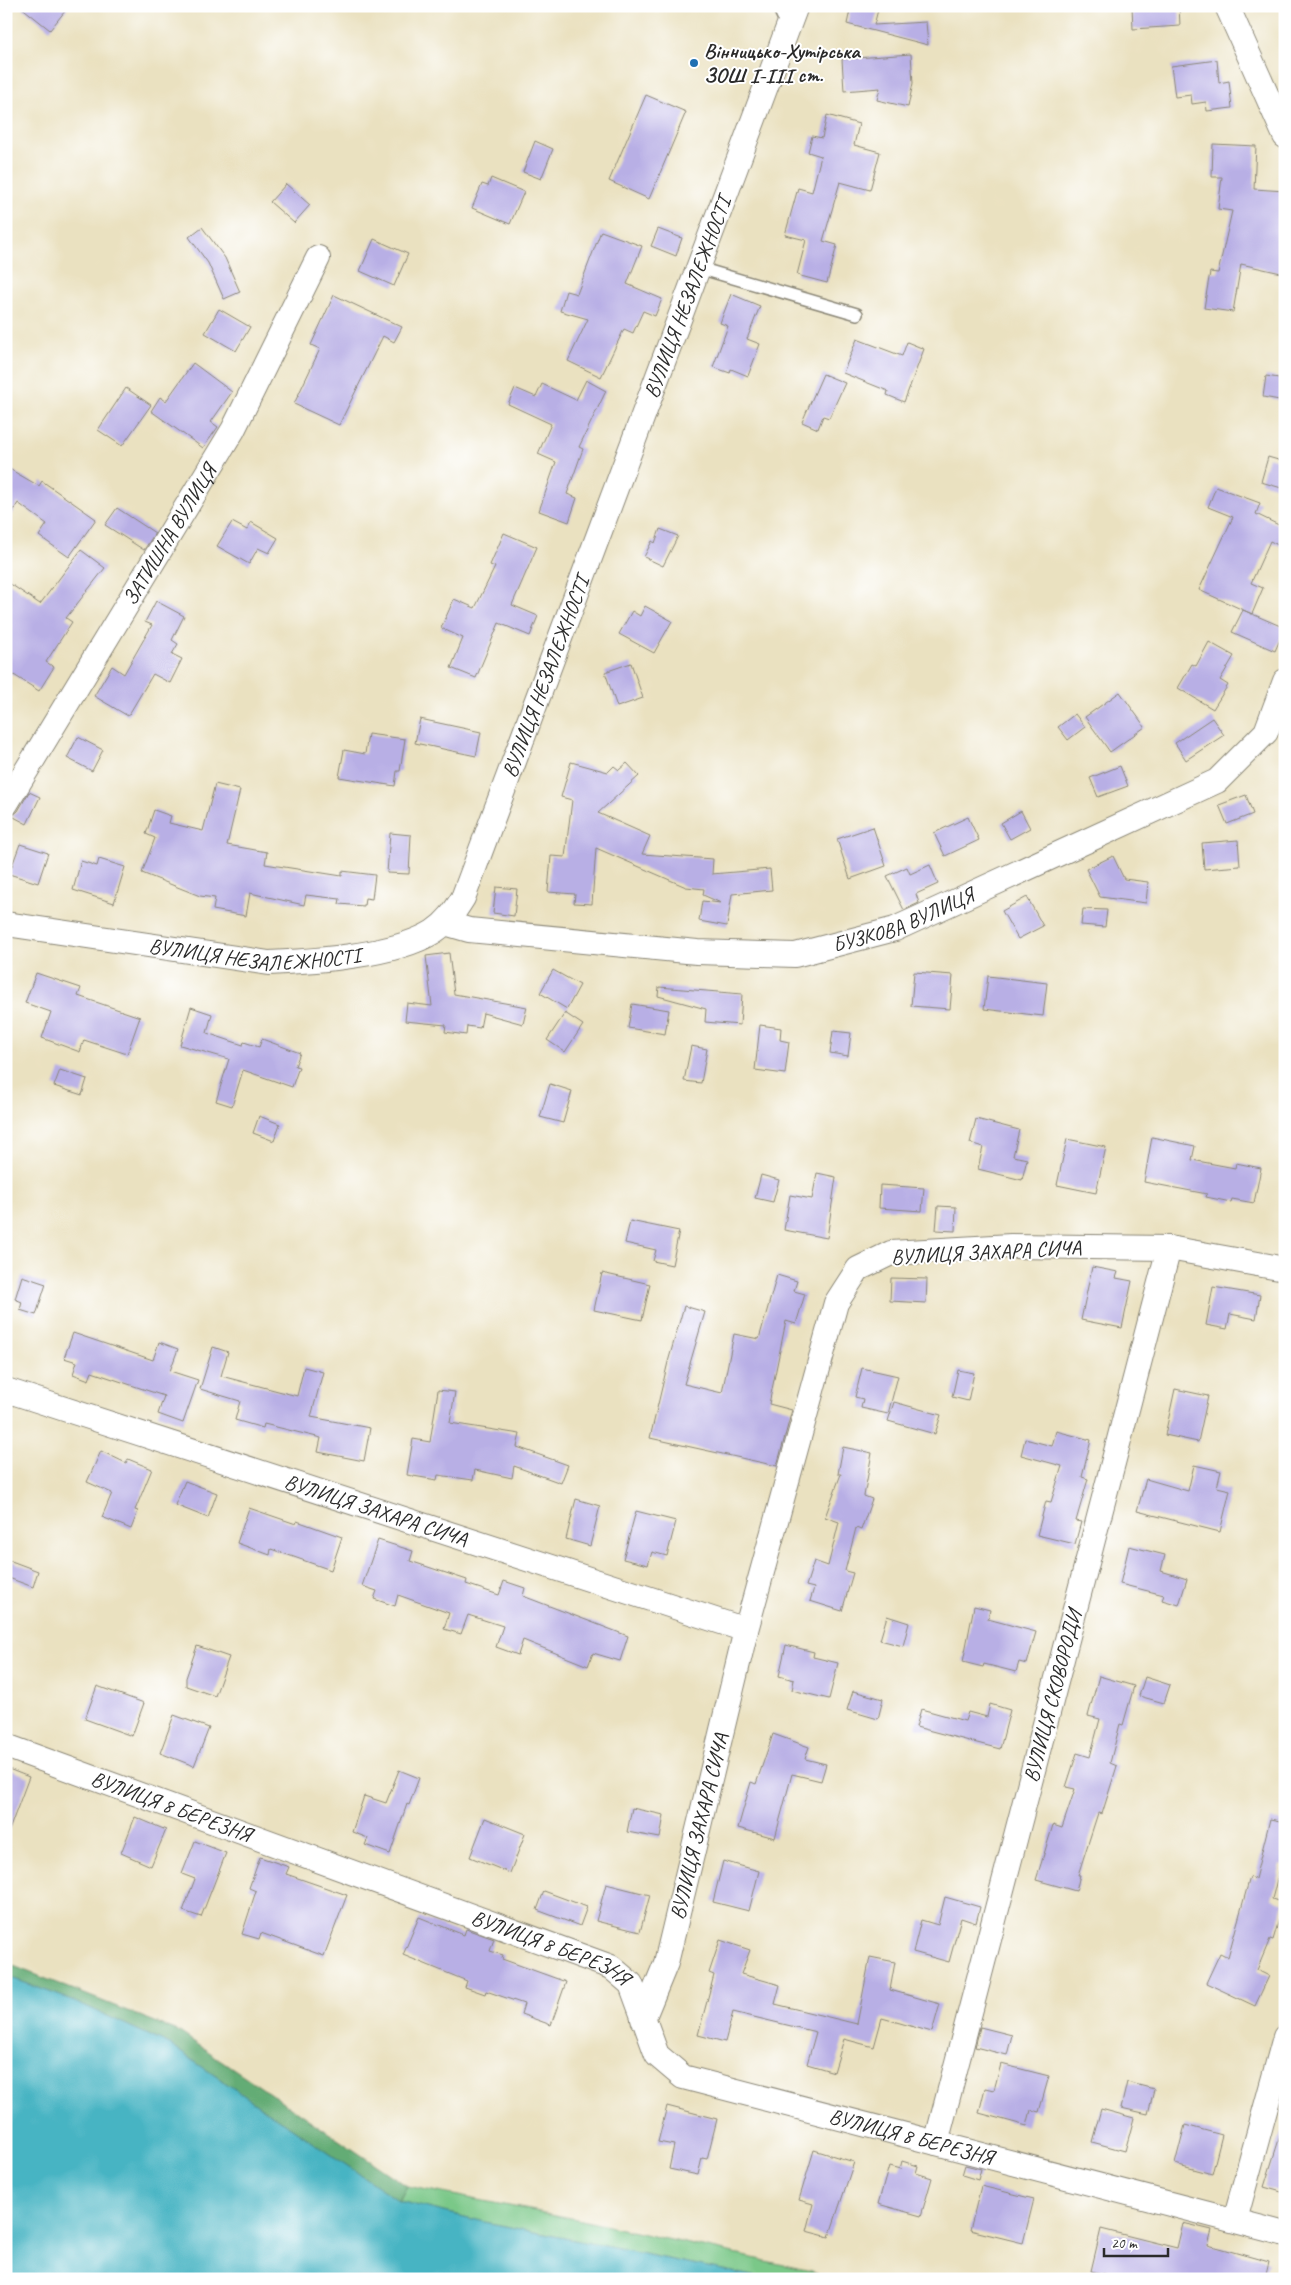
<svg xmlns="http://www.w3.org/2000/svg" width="1291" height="2285" font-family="Caveat,sans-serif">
  <rect width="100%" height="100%" fill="#fff"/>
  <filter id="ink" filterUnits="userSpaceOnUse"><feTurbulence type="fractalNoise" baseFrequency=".02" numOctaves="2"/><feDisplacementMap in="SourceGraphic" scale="10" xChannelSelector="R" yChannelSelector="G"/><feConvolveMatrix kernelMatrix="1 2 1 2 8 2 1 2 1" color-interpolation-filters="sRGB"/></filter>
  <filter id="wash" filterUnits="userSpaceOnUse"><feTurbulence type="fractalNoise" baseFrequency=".0096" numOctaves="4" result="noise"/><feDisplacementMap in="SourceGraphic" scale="20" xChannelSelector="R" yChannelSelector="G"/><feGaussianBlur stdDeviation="1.12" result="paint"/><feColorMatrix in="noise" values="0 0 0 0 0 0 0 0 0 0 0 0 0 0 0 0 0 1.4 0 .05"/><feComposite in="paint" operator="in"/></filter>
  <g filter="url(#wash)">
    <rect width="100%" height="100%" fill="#eae1c0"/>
    <!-- green -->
    <path fill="#7ac888" stroke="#527a5a" d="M 407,2186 L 581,2220 L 811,2271 L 825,2279 L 767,2279 L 485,2222 L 399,2201 Z"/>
    <!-- forest -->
    <path fill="#63ac74" stroke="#476c50" d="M 6,1963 L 178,2031 L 407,2186 L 399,2201 L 170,2045 L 77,2002 L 6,1976 Z"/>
    <!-- water -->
    <path fill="#47b4c3" stroke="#397077" d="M 6,1976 L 77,2002 L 170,2045 L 399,2201 L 485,2222 L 767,2279 L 6,2279 Z"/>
    <g id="blocks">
      <!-- building -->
      <path fill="#b8afe5" d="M 20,6 L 69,6 L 50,30 Z
        M 851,6 L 879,6 L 874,25 L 926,22 L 928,45 L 847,24 Z
        M 1132,6 L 1179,6 L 1180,26 L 1133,29 Z
        M 911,54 L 913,83 L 908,107 L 877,100 L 880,88 L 844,91 L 842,59 Z
        M 1217,60 L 1219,83 L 1229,81 L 1232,108 L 1207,111 L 1206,102 L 1192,104 L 1191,95 L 1175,97 L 1171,66 Z
        M 646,95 L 686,112 L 649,199 L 609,181 Z
        M 827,115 L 859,124 L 854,145 L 880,152 L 870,190 L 840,182 L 823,241 L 837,245 L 827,283 L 797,275 L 806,240 L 785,235 L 798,188 L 812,192 L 821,156 L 808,152 L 812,136 L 822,138 Z
        M 535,141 L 553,149 L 541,179 L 523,172 Z
        M 1213,144 L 1256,146 L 1254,189 L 1285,191 L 1285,256 L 1281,273 L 1241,264 L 1233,312 L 1204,308 L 1210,272 L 1218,273 L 1232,211 L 1218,209 L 1222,177 L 1212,177 Z
        M 491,178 L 524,192 L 510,224 L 472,208 L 482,184 L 488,186 Z
        M 286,184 L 310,205 L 294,223 L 270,202 Z
        M 202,227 L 225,258 L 240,292 L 224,299 L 208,263 L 189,237 Z
        M 658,229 L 682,238 L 676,256 L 651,246 Z
        M 601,231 L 642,246 L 627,284 L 662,299 L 655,316 L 643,311 L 633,333 L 624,329 L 601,377 L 568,361 L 588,319 L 560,311 L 566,291 L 577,294 Z
        M 374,239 L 408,254 L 394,286 L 360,271 Z
        M 731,294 L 760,306 L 747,339 L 760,344 L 748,376 L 731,369 L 730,373 L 713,367 L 728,326 L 720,323 Z
        M 334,295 L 402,327 L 394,342 L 383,336 L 339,425 L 294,404 L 320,349 L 311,345 Z
        M 219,309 L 250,327 L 236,351 L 205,333 Z
        M 857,339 L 902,356 L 907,342 L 924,349 L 904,402 L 887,395 L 888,391 L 843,373 Z
        M 193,363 L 232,392 L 211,422 L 218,427 L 203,448 L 151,411 L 160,397 L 166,401 Z
        M 823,374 L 845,383 L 829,418 L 823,416 L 818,429 L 802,422 Z
        M 1266,376 L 1285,379 L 1285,401 L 1263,397 Z
        M 586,380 L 606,391 L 579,447 L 583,449 L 567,494 L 577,498 L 569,522 L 539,511 L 556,462 L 538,454 L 551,424 L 508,404 L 515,388 L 536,397 L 542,384 L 576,400 Z
        M 126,388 L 151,405 L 122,446 L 98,430 Z
        M 1268,457 L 1285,462 L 1285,489 L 1261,482 Z
        M 6,467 L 39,486 L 42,481 L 96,519 L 69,557 L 39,536 L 47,524 L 18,503 L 6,523 Z
        M 1216,487 L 1260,503 L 1256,514 L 1285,528 L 1285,534 L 1280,546 L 1270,541 L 1251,583 L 1263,588 L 1252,614 L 1199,590 L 1233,517 L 1208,507 Z
        M 117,508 L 155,533 L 144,550 L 105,525 Z
        M 232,522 L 247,530 L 251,522 L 278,538 L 269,553 L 258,548 L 249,564 L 217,546 Z
        M 660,529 L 678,536 L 663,566 L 644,557 L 652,541 L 655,543 Z
        M 504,533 L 537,547 L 512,605 L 538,616 L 530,636 L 499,623 L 476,678 L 451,668 L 463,638 L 441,628 L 454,599 L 475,608 L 495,567 L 490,565 Z
        M 81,550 L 105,568 L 66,618 L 72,622 L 46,662 L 54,667 L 39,691 L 6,670 L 6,581 L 40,604 Z
        M 156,601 L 184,616 L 172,640 L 178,644 L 172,654 L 182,659 L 170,683 L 153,674 L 128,716 L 94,696 L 112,666 L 124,674 L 152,625 L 145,622 Z
        M 645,606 L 672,621 L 654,653 L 619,634 L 632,611 L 640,616 Z
        M 1243,610 L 1285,628 L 1275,651 L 1232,632 Z
        M 1209,642 L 1234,656 L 1220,680 L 1228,685 L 1213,709 L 1178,688 L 1192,664 L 1196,666 Z
        M 631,663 L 643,698 L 617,707 L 605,672 Z
        M 1120,692 L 1145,727 L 1110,752 L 1085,717 Z
        M 1075,714 L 1085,727 L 1068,740 L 1058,727 Z
        M 1212,718 L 1224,735 L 1186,760 L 1175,743 Z
        M 420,719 L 481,732 L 476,756 L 415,743 Z
        M 368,734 L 405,739 L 400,771 L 397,771 L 395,786 L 339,777 L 344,750 L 365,754 Z
        M 78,737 L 103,750 L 92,771 L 67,758 Z
        M 571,762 L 608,772 L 614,766 L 619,770 L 627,763 L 639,776 L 598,813 L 650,836 L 642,854 L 713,859 L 712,874 L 770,869 L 772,890 L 732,894 L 727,926 L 699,921 L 702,901 L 721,903 L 703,895 L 704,889 L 686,887 L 596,848 L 592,904 L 574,903 L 575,894 L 548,892 L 551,856 L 565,857 L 572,800 L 561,797 Z
        M 1120,766 L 1128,786 L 1098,797 L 1090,778 Z
        M 215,784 L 240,790 L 227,845 L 267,852 L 265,864 L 342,876 L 342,871 L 375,875 L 372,899 L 365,898 L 364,906 L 339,904 L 340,899 L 306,895 L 304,905 L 250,893 L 246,916 L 213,910 L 215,898 L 200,896 L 142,873 L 155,838 L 146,834 L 154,810 L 171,816 L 169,823 L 203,831 Z
        M 29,792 L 40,797 L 27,824 L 12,816 L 18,811 Z
        M 1246,795 L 1253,814 L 1227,824 L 1219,805 Z
        M 1021,811 L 1030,828 L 1010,839 L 1001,823 Z
        M 968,817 L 979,840 L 945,856 L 934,833 Z
        M 873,827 L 886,866 L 850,879 L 837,839 Z
        M 390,833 L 411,835 L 409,874 L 387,873 Z
        M 1238,840 L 1240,866 L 1204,869 L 1202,843 Z
        M 20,844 L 48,853 L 38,883 L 9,874 Z
        M 1113,856 L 1124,879 L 1148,882 L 1146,903 L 1100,897 L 1086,869 Z
        M 99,859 L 125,867 L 114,903 L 73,890 L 81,861 L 97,866 Z
        M 930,865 L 938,884 L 916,894 L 919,903 L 904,910 L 887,876 L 907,867 L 910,874 Z
        M 496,887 L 517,889 L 514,916 L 493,913 Z
        M 1027,897 L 1043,926 L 1018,939 L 1002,911 Z
        M 1083,909 L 1107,910 L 1105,927 L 1081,925 Z
        M 449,953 L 454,994 L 527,1007 L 523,1024 L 483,1013 L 480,1028 L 467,1026 L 466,1035 L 445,1032 L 446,1025 L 405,1021 L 407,1003 L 432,1006 L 426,956 Z
        M 553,970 L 580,985 L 567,1009 L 540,993 Z
        M 914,972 L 953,975 L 950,1009 L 911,1006 Z
        M 36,973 L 81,988 L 78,996 L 140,1017 L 127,1054 L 84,1040 L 80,1052 L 42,1038 L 51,1012 L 25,1003 Z
        M 988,976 L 1047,983 L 1043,1016 L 984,1009 Z
        M 659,987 L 742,994 L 740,1025 L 705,1022 L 706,1009 L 658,996 Z
        M 632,1004 L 669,1010 L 665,1034 L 628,1028 Z
        M 191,1007 L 212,1014 L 207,1033 L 243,1045 L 244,1042 L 259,1047 L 262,1039 L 300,1053 L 295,1066 L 299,1067 L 292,1087 L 243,1070 L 232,1106 L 216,1101 L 229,1059 L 180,1045 Z
        M 565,1013 L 583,1025 L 565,1052 L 547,1040 Z
        M 760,1025 L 781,1028 L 780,1040 L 789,1042 L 785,1074 L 755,1070 Z
        M 833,1031 L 851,1033 L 848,1056 L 830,1053 Z
        M 691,1046 L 707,1049 L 701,1083 L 684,1081 Z
        M 60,1070 L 87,1079 L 82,1095 L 54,1086 Z
        M 550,1084 L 572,1091 L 563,1123 L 540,1117 Z
        M 259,1116 L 280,1124 L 274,1141 L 253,1133 Z
        M 976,1119 L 1019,1130 L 1013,1156 L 1027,1159 L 1022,1180 L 978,1169 L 983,1147 L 970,1143 Z
        M 1152,1137 L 1195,1146 L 1192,1160 L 1235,1168 L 1236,1163 L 1261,1168 L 1254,1203 L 1232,1199 L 1231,1202 L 1206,1197 L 1207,1194 L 1144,1182 Z
        M 1067,1139 L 1106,1147 L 1096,1193 L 1057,1185 Z
        M 817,1173 L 836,1177 L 827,1238 L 784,1230 L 790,1195 L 812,1199 Z
        M 761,1175 L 779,1180 L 773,1202 L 755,1198 Z
        M 880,1185 L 924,1188 L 922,1211 L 879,1208 Z
        M 938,1206 L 956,1207 L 955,1231 L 936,1230 Z
        M 630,1221 L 679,1231 L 672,1265 L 653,1261 L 656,1250 L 625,1243 Z
        M 1092,1267 L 1118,1272 L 1116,1278 L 1132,1281 L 1122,1328 L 1081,1320 Z
        M 602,1273 L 650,1284 L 642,1320 L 594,1310 Z
        M 777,1275 L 797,1281 L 794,1291 L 805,1294 L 796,1324 L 786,1321 L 769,1404 L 792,1410 L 777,1466 L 650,1438 L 668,1362 L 684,1306 L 705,1312 L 684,1384 L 722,1393 L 734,1334 L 759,1339 Z
        M 22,1276 L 46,1284 L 36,1315 L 20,1310 L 22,1302 L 15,1299 Z
        M 891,1278 L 927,1279 L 926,1303 L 890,1301 Z
        M 1213,1287 L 1260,1295 L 1256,1319 L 1230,1314 L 1227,1329 L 1206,1325 Z
        M 73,1333 L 153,1360 L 159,1342 L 178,1349 L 170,1371 L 198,1380 L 183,1423 L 158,1414 L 164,1396 L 92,1372 L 89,1380 L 73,1374 L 77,1362 L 64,1358 Z
        M 213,1347 L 228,1352 L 221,1376 L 297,1396 L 304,1367 L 323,1372 L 311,1417 L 370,1428 L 364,1461 L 318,1452 L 321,1438 L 264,1424 L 263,1428 L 235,1420 L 240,1401 L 200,1389 Z
        M 862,1368 L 898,1376 L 888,1414 L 861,1408 L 863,1399 L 855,1397 Z
        M 958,1370 L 974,1373 L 968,1401 L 952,1397 Z
        M 1175,1389 L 1208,1396 L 1198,1442 L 1165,1435 Z
        M 438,1390 L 455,1392 L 450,1423 L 520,1434 L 517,1447 L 568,1465 L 561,1483 L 514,1466 L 512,1478 L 475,1470 L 473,1480 L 438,1475 L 437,1480 L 407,1475 L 413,1439 L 430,1442 Z
        M 894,1402 L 941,1415 L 935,1434 L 888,1421 Z
        M 1056,1431 L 1091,1440 L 1082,1477 L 1088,1479 L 1076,1521 L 1081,1522 L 1075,1544 L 1037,1535 L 1046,1501 L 1051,1502 L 1062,1466 L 1021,1455 L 1025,1439 L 1052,1446 Z
        M 843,1447 L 872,1453 L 864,1496 L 872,1499 L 861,1530 L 856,1528 L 845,1571 L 853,1573 L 842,1611 L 810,1601 L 814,1588 L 806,1586 L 814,1561 L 828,1566 L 839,1522 L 825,1517 L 841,1474 L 838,1474 Z
        M 101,1451 L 126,1463 L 128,1459 L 152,1469 L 135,1510 L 138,1511 L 131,1529 L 102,1517 L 112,1493 L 87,1482 Z
        M 1194,1465 L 1221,1471 L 1217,1487 L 1230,1490 L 1220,1532 L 1137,1511 L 1146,1479 L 1188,1491 Z
        M 185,1481 L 217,1493 L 208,1518 L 175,1505 Z
        M 576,1499 L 600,1506 L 590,1546 L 566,1539 Z
        M 249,1508 L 296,1524 L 297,1521 L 342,1537 L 331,1570 L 271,1549 L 270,1555 L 237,1543 Z
        M 636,1511 L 676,1521 L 667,1556 L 652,1552 L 648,1565 L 623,1559 Z
        M 378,1540 L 413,1551 L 410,1561 L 467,1580 L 466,1584 L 499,1595 L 504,1581 L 525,1588 L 523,1596 L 628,1636 L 620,1661 L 593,1653 L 588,1666 L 523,1640 L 518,1655 L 496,1647 L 503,1626 L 468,1615 L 461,1634 L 444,1629 L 449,1613 L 398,1595 L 395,1606 L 374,1599 L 377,1591 L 362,1586 Z
        M 1129,1546 L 1165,1555 L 1161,1571 L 1187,1579 L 1179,1605 L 1162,1600 L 1164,1595 L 1120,1584 Z
        M 6,1559 L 38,1571 L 33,1587 L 6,1577 Z
        M 974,1606 L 990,1610 L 988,1619 L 1036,1632 L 1027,1664 L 1019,1662 L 1016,1672 L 984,1664 L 983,1667 L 963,1662 Z
        M 887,1616 L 909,1623 L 903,1646 L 880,1640 Z
        M 786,1645 L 814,1652 L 813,1657 L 838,1663 L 829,1699 L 792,1690 L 794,1680 L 779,1676 Z
        M 197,1646 L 229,1657 L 215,1696 L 186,1686 L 186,1678 Z
        M 1099,1676 L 1134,1686 L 1123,1725 L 1120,1724 L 1110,1763 L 1117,1766 L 1102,1814 L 1098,1813 L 1078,1875 L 1080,1875 L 1076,1891 L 1036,1880 L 1053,1825 L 1062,1828 L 1075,1789 L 1066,1787 L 1077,1753 L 1090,1757 L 1100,1719 L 1088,1716 Z
        M 1145,1677 L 1170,1685 L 1164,1703 L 1139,1696 Z
        M 97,1686 L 144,1703 L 132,1736 L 85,1719 Z
        M 853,1691 L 883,1699 L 878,1719 L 847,1710 Z
        M 990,1704 L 1010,1710 L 1000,1749 L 916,1727 L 921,1709 L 965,1721 L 968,1712 L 987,1717 Z
        M 174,1715 L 209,1728 L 194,1766 L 160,1753 Z
        M 773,1734 L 809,1747 L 805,1759 L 826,1764 L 821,1781 L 792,1774 L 775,1838 L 738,1828 L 751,1782 L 756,1784 Z
        M 6,1768 L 29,1777 L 8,1833 L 6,1833 Z
        M 399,1770 L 419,1778 L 409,1805 L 407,1804 L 390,1854 L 365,1845 L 368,1838 L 352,1832 L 364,1796 L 386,1803 Z
        M 632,1808 L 664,1815 L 660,1838 L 627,1832 Z
        M 135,1817 L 166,1830 L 151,1866 L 121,1853 Z
        M 485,1818 L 525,1834 L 510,1873 L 470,1857 Z
        M 1270,1819 L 1285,1822 L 1285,1865 L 1281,1864 L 1272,1899 L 1284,1903 L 1273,1940 L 1270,1939 L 1257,1970 L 1269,1976 L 1255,2006 L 1206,1983 L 1220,1953 L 1228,1957 L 1250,1877 L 1255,1879 Z
        M 195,1841 L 226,1853 L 201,1917 L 183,1911 L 195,1879 L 182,1874 Z
        M 260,1857 L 289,1867 L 286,1874 L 347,1895 L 324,1956 L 261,1933 L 259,1939 L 242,1934 L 256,1891 L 249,1888 Z
        M 723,1861 L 759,1871 L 749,1911 L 713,1902 Z
        M 606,1884 L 650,1895 L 640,1932 L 596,1921 Z
        M 544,1891 L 587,1907 L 580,1926 L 537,1910 Z
        M 945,1897 L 980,1907 L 976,1923 L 961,1918 L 949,1962 L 913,1952 L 921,1920 L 938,1925 Z
        M 419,1917 L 464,1935 L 466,1929 L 494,1939 L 490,1951 L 503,1955 L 502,1959 L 566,1982 L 551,2025 L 521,2014 L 524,2004 L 486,1991 L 485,1994 L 465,1987 L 467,1981 L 403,1955 Z
        M 720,1940 L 750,1950 L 741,1974 L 780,1985 L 775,2004 L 857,2024 L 870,1957 L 895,1962 L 890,1990 L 940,2004 L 932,2032 L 882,2018 L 874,2047 L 844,2039 L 834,2072 L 807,2064 L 816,2032 L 733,2012 L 725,2042 L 698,2035 L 714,1975 L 709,1973 Z
        M 980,2027 L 1012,2035 L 1007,2055 L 975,2047 Z
        M 1001,2064 L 1049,2076 L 1039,2112 L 1031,2110 L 1027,2126 L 979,2113 L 985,2088 L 994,2090 Z
        M 1127,2082 L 1154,2089 L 1148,2114 L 1121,2108 Z
        M 667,2106 L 717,2119 L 707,2159 L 702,2158 L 698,2175 L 669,2169 L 674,2145 L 658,2142 Z
        M 1101,2109 L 1134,2118 L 1125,2151 L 1092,2142 Z
        M 1185,2125 L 1222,2135 L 1212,2174 L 1175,2164 Z
        M 1281,2133 L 1285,2134 L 1285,2193 L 1264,2187 Z
        M 814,2150 L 854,2162 L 829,2237 L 806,2231 L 813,2204 L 799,2200 Z
        M 902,2161 L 918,2166 L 916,2173 L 932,2178 L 921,2216 L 878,2204 L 889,2166 L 900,2169 Z
        M 965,2165 L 981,2169 L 978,2180 L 962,2175 Z
        M 981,2186 L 1034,2199 L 1023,2243 L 970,2230 Z
        M 1183,2223 L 1212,2230 L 1208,2245 L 1269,2262 L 1265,2279 L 1124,2279 L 1091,2271 L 1101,2229 L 1177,2248 Z"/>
    </g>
  </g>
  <g filter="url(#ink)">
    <use href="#blocks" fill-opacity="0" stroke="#8a8676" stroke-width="1"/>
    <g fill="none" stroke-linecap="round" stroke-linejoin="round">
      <defs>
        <path id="service" d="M 775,6 L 779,9 L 787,26
          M 699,268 L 857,314"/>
        <g id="minor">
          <path d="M 1227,6 L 1285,136"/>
          <path id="s1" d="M 6,804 L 233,430 L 318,258"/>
          <path id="s2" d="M 445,923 L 469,930 L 697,952 L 795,955 L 895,929 L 1217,781 L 1266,732 L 1285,681"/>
          <path id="s3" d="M 6,924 L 269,963 C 315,961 394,956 433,932 C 447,923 455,911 463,898 L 796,6"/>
          <path id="s4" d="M 6,1390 L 746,1630"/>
          <path id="s5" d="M 6,1746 L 611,1967 L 631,1984 L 657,2055 L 683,2077 L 1285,2234"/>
          <path id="s6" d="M 643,2019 L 666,1963 L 746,1630 L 836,1303 L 858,1269 L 891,1253 L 1011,1246 L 1169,1248 L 1285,1269"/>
          <path id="s7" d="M 936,2143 L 1169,1248"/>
          <path d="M 1235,2220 L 1285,2037"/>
        </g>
      </defs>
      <!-- service casing -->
      <use href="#service" stroke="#8a8676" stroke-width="14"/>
      <!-- minor casing -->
      <use href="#minor" stroke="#8a8676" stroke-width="26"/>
      <!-- service -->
      <use href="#service" stroke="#fff" stroke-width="11"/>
      <!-- minor -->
      <use href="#minor" stroke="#fff" stroke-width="24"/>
    </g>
  </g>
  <!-- markers -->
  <circle fill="#1f6fb2" stroke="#fff" stroke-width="2" cx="694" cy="63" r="5"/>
  <g text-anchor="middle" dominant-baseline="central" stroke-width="4" stroke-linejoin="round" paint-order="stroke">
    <!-- poi labels -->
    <g font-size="21" font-weight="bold" fill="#2b2b2b" stroke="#fff" text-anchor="start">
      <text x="704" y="51">Вінницько-Хутірська<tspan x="704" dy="24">ЗОШ І-ІІІ ст.</tspan></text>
    </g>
    <!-- street labels -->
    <g font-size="21" fill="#2b2b2b" stroke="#fff">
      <text stroke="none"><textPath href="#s3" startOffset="1121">ВУЛИЦЯ НЕЗАЛЕЖНОСТІ</textPath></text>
      <text stroke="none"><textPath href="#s1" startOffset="315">ЗАТИШНА ВУЛИЦЯ</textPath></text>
      <text stroke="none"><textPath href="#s3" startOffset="716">ВУЛИЦЯ НЕЗАЛЕЖНОСТІ</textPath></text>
      <text stroke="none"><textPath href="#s2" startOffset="466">БУЗКОВА ВУЛИЦЯ</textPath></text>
      <text stroke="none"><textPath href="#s3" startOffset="251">ВУЛИЦЯ НЕЗАЛЕЖНОСТІ</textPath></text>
      <text transform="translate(986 1252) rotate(-3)">ВУЛИЦЯ ЗАХАРА СИЧА</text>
      <text stroke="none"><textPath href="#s4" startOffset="389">ВУЛИЦЯ ЗАХАРА СИЧА</textPath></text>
      <text stroke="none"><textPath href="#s7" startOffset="462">ВУЛИЦЯ СКОВОРОДИ</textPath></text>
      <text stroke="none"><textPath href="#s5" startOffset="176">ВУЛИЦЯ 8 БЕРЕЗНЯ</textPath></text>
      <text stroke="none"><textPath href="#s6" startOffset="201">ВУЛИЦЯ ЗАХАРА СИЧА</textPath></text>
      <text stroke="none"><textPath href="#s5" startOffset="581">ВУЛИЦЯ 8 БЕРЕЗНЯ</textPath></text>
      <text stroke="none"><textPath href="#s5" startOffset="1016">ВУЛИЦЯ 8 БЕРЕЗНЯ</textPath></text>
    </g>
  </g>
  <!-- margin -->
  <rect width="1291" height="2285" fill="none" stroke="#fff" stroke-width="25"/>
  <!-- scale -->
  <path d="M1104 2248v8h64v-8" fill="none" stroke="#2b2b2b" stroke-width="2.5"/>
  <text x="1111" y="2248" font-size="15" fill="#2b2b2b" stroke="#ffffff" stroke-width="4" paint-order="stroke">20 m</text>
</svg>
